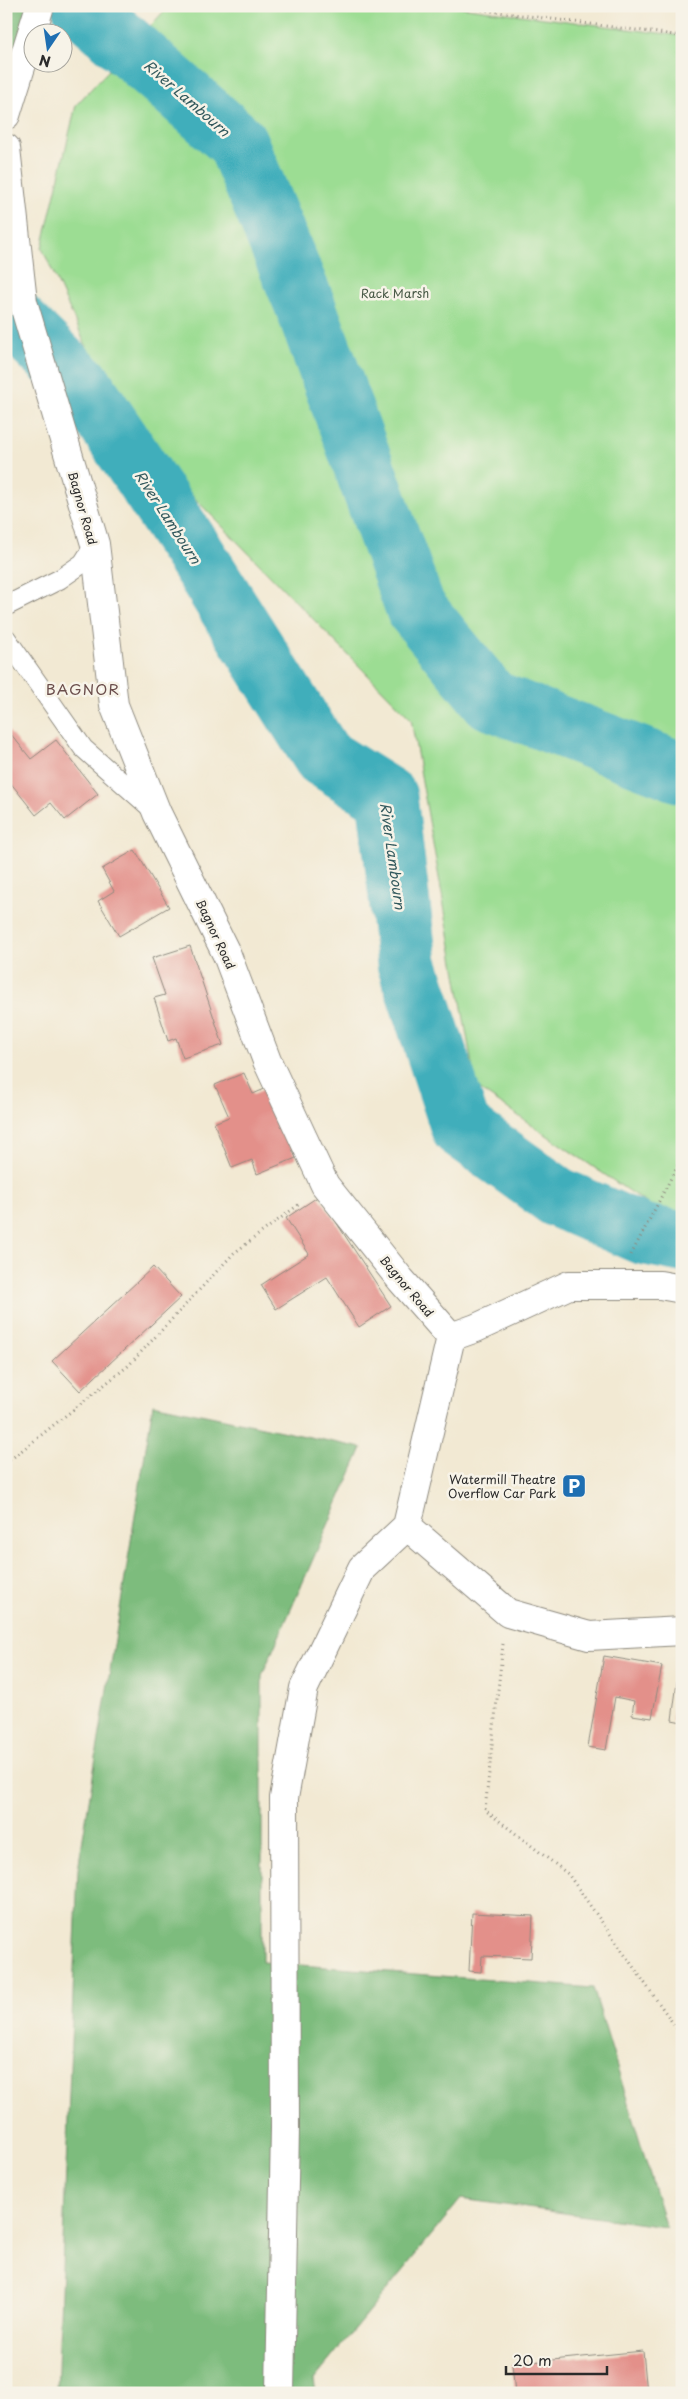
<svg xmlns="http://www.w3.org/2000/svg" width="688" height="2399" font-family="'Playpen Sans',sans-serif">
  <rect width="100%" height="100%" fill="#f7f3e8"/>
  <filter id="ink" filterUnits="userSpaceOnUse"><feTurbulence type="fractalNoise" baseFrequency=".02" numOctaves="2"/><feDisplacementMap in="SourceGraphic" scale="10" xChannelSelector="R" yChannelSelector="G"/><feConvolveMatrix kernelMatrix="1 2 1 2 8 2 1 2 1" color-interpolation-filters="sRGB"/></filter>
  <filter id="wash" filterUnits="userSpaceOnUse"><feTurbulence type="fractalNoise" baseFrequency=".0096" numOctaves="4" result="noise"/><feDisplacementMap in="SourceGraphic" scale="20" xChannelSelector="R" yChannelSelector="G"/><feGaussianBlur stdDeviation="1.12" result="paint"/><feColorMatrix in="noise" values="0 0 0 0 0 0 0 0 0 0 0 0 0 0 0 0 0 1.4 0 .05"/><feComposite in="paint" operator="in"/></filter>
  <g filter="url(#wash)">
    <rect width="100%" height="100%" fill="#f2e9d3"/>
    <!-- green -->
    <path fill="#9cdd93" stroke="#64845f" d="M 169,6 L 452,6 L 682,36 L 682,1214 L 658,1211 L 476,1087 L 411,719 L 121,423 L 42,248 L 76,105 Z"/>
    <!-- forest -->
    <path fill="#7dbc7d" stroke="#547454" d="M 6,6 L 35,6 L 6,93 Z
      M 153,1404 L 362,1448 L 262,1675 L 262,1962 L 593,1988 L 666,2227 L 461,2199 L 314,2379 L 316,2393 L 57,2393 L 78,1869 Z"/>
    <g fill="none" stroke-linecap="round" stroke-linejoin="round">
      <!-- river -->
      <path stroke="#3faebb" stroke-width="61" d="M 82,6 L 237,142 L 305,305 L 416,609 L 491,700 L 682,773
        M 6,311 L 83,386 L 195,554 L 323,757 L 387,797 L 407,963 L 461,1128 L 557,1197 L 642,1234 L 682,1242"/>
    </g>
    <g id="blocks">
      <!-- building -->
      <path fill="#e3908a" d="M 6,728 L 31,759 L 56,740 L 98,794 L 65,820 L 51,803 L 36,815 L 6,777 Z
        M 135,850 L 169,907 L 119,936 L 98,901 L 114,891 L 102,869 Z
        M 190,946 L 223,1045 L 183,1058 L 176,1038 L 168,1041 L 154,998 L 165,995 L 152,958 Z
        M 244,1073 L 253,1094 L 267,1088 L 296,1158 L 257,1174 L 252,1160 L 232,1168 L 214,1123 L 229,1117 L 215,1085 Z
        M 319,1196 L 391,1306 L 359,1327 L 327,1277 L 276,1309 L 261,1285 L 309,1254 L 286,1218 Z
        M 153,1267 L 181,1297 L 80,1391 L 52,1361 Z
        M 604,1656 L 662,1666 L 652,1718 L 632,1715 L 634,1701 L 615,1697 L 606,1750 L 588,1747 Z
        M 678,1675 L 682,1675 L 682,1722 L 672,1720 Z
        M 472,1913 L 533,1916 L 531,1958 L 482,1956 L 481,1972 L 469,1971 Z
        M 643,2351 L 647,2393 L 515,2393 L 512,2364 Z"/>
    </g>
  </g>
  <g filter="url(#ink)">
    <use href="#blocks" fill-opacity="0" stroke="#8e8a7f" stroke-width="1"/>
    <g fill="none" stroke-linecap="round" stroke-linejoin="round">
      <defs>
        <path id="service" d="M 6,606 L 60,579 L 83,563 L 95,544
          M 6,638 L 83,748 L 152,809"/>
        <path id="minor" d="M 6,115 L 40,6
          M 6,148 L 23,302 L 95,544 L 114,705 L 157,813 L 227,955 L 267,1061 L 325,1185 L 401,1280 L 451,1337 L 407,1526
          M 451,1337 L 476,1328 L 569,1285 L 660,1285 L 682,1289
          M 407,1526 L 508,1613 L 589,1636 L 682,1631
          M 280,2393 L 285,2128 L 284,1798 L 304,1688 L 362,1568 L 407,1526"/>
      </defs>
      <!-- service casing -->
      <use href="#service" stroke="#8e8a7f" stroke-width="21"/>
      <!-- minor casing -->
      <use href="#minor" stroke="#8e8a7f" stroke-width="30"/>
      <!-- path -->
      <path stroke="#8e8a7f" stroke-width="3" stroke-dasharray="1 4" stroke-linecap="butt" d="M 452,6 L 682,36
        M 631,1255 L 682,1157
        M 6,1463 L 128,1366 L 234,1253 L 301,1203
        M 503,1644 L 485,1810 L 568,1874 L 682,2036"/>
      <!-- service -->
      <use href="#service" stroke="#fff" stroke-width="19"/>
      <!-- minor -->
      <use href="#minor" stroke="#fff" stroke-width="28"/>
    </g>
  </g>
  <!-- icons -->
  <defs>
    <symbol id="parking-square" viewBox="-11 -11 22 22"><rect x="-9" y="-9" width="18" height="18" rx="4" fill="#1f6fb2" stroke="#f7f3e8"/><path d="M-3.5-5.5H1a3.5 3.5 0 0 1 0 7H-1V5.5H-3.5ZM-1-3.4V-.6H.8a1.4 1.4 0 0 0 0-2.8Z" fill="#fff"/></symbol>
  </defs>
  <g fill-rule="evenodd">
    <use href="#parking-square" x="560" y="1472" width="28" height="28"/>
  </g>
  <g text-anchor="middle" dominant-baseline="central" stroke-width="5" stroke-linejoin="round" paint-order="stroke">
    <!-- park labels -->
    <g font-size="12" fill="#475845" stroke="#f7f3e8">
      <text x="395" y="293">Rack Marsh</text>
    </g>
    <!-- street labels -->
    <g font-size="12" fill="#2b2b2b" stroke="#f7f3e8">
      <text transform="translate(83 508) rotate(74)">Bagnor Road</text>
      <text transform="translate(216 934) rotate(65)">Bagnor Road</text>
      <text transform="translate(407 1286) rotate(50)">Bagnor Road</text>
    </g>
    <!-- poi labels -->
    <g font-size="12" fill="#2b2b2b" stroke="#f7f3e8" text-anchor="end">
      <text x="556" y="1479">Watermill Theatre<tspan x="556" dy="14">Overflow Car Park</tspan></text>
    </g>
    <!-- water labels -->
    <g font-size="14" font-style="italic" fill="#32595d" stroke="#f7f3e8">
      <text transform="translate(187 98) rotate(41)">River Lambourn</text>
      <text transform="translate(168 517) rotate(57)">River Lambourn</text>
      <text transform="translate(393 856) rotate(82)">River Lambourn</text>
    </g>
    <!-- quarter labels -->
    <g font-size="15" letter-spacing="1" fill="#6b4e4c" stroke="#f7f3e8">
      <text x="83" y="688">BAGNOR</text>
    </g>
  </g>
  <!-- margin -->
  <rect width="688" height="2399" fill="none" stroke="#f7f3e8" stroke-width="25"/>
  <!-- north arrow -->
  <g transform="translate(48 48) rotate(193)"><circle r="24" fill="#f7f3e8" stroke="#a5a39c"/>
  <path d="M0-4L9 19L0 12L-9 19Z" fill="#1f6fb2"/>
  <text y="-8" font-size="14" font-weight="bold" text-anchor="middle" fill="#2b2b2b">N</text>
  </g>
  <!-- scale -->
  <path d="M506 2366v8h101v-8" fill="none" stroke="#2b2b2b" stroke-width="2.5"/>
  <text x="513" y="2366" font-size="15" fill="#2b2b2b" stroke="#f7f3e8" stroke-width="4" paint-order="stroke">20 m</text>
</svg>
